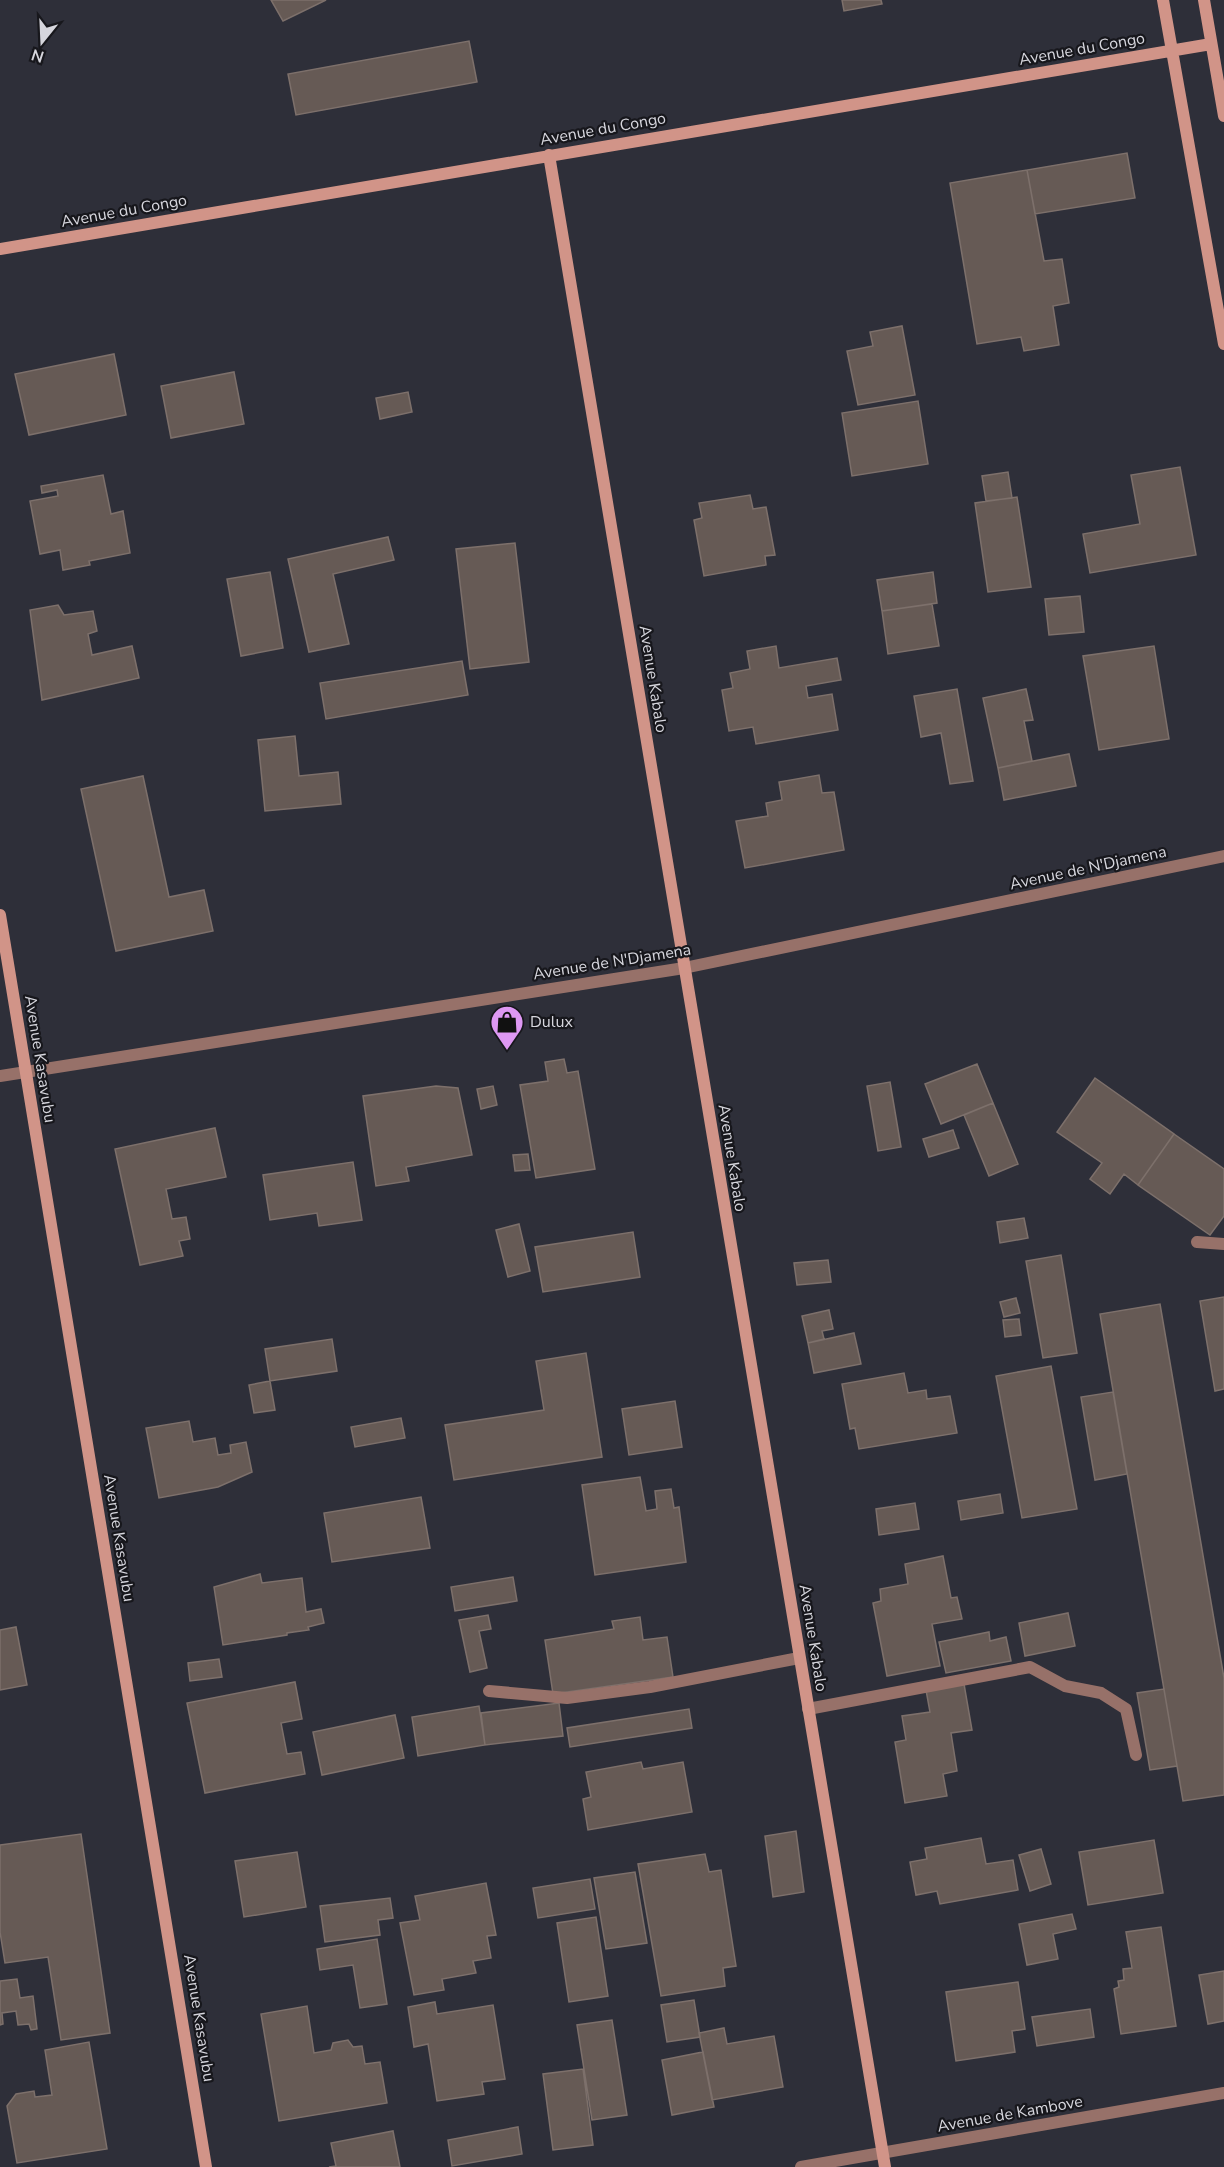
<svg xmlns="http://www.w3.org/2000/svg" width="1224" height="2167" font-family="'Nunito Sans',sans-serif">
  <rect width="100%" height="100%" fill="#2e2f39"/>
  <!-- building -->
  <path fill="#665a55" stroke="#7d706b" stroke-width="1.5" d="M 271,0 L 326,0 L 283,21 Z
    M 842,0 L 881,0 L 882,4 L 844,11 Z
    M 469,41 L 477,82 L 296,115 L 288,74 Z
    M 1127,153 L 1135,198 L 1035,214 L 1027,170 Z
    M 1027,170 L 1044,261 L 1062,259 L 1069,303 L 1053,306 L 1059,345 L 1024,351 L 1021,337 L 977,344 L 950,183 Z
    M 902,326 L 915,395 L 858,405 L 847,351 L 873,346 L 870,332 Z
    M 114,354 L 126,415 L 29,435 L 15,374 Z
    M 234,372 L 244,424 L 171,438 L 161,386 Z
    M 408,392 L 412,412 L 380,419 L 376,398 Z
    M 918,401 L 928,464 L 852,476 L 842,413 Z
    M 1180,467 L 1196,555 L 1090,573 L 1083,534 L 1140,524 L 1131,475 Z
    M 1008,472 L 1012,498 L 986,501 L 982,476 Z
    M 103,475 L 111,514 L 123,511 L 130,553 L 89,561 L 90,565 L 63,570 L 60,550 L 40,554 L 30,501 L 58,496 L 57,490 L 42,493 L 41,486 Z
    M 750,495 L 753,509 L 766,507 L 775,555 L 765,556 L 766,565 L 704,576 L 694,520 L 702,518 L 699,503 Z
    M 1017,497 L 1031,587 L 988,592 L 975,503 Z
    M 388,537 L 394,560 L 333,574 L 349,644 L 309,652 L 288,559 Z
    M 515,543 L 529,662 L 470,669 L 456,549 Z
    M 270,572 L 283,648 L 241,656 L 227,579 Z
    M 933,572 L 937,603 L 882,611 L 877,580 Z
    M 1080,596 L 1084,632 L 1049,635 L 1045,599 Z
    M 932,604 L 939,646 L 888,654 L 882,611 Z
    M 58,605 L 64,615 L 93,611 L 97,631 L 88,634 L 92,655 L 132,646 L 139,678 L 42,700 L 30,610 Z
    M 776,646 L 779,668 L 837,658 L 841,680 L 806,686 L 808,698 L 832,694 L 838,730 L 756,744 L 753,727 L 729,731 L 722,690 L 733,688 L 730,673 L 750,669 L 747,651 Z
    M 1154,646 L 1169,739 L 1099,750 L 1083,656 Z
    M 462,661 L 468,695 L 326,719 L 320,683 Z
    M 957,689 L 973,781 L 950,784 L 941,733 L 921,737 L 914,696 Z
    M 1026,689 L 1033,720 L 1024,721 L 1032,761 L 998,768 L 983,698 Z
    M 295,736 L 299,776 L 338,772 L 341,804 L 265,811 L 258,740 Z
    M 1069,754 L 1076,786 L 1004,800 L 998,768 Z
    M 819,775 L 822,793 L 834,792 L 844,850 L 745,868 L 736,821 L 768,816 L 766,803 L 782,800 L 779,782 Z
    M 143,776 L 169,897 L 204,890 L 213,931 L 116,951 L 81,789 Z
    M 564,1059 L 567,1073 L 578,1071 L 595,1169 L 536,1178 L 520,1085 L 548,1081 L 545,1062 Z
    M 977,1064 L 993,1103 L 941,1124 L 925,1084 Z
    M 1095,1078 L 1174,1134 L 1138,1185 L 1124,1174 L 1110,1194 L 1090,1179 L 1102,1163 L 1057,1132 Z
    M 890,1082 L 901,1147 L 878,1151 L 867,1086 Z
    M 436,1086 L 458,1088 L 472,1155 L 406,1167 L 409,1181 L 376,1186 L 363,1096 Z
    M 493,1086 L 497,1105 L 481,1109 L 477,1089 Z
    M 993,1103 L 1018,1164 L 989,1176 L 964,1115 Z
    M 215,1128 L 226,1177 L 166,1189 L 172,1219 L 186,1217 L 190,1239 L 179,1241 L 183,1256 L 140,1265 L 115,1149 Z
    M 953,1130 L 959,1148 L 929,1157 L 923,1139 Z
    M 1174,1134 L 1224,1169 L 1224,1216 L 1210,1235 L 1138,1185 Z
    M 528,1154 L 530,1170 L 515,1171 L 513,1155 Z
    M 353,1162 L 362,1220 L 319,1226 L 317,1213 L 270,1220 L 263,1175 Z
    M 1024,1218 L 1028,1238 L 1000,1243 L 997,1222 Z
    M 519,1224 L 530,1271 L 508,1277 L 496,1230 Z
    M 633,1232 L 640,1277 L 543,1292 L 535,1247 Z
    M 1061,1255 L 1077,1353 L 1043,1358 L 1026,1261 Z
    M 828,1260 L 831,1282 L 797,1285 L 794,1263 Z
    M 1224,1297 L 1224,1389 L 1215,1391 L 1200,1301 Z
    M 1016,1298 L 1020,1313 L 1004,1317 L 1000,1302 Z
    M 1160,1304 L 1224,1678 L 1224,1795 L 1183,1801 L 1100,1314 Z
    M 829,1310 L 833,1329 L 822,1331 L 824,1339 L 808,1343 L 802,1316 Z
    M 1019,1319 L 1021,1335 L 1005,1337 L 1003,1320 Z
    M 854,1333 L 861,1364 L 814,1373 L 808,1343 Z
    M 332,1339 L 337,1371 L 270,1381 L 265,1349 Z
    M 586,1353 L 602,1457 L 454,1480 L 445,1425 L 544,1410 L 536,1361 Z
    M 1051,1366 L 1077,1509 L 1022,1518 L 996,1376 Z
    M 904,1373 L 908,1393 L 926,1390 L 927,1399 L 950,1396 L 957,1433 L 859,1449 L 855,1428 L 850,1429 L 842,1384 Z
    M 270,1381 L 275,1410 L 254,1413 L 249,1385 Z
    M 1113,1392 L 1127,1474 L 1095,1480 L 1081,1397 Z
    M 675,1401 L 682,1447 L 629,1455 L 622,1409 Z
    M 401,1418 L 405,1438 L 355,1447 L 351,1427 Z
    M 189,1421 L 193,1442 L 215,1438 L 218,1455 L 231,1453 L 230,1445 L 246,1442 L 252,1472 L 218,1487 L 159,1498 L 146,1428 Z
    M 640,1477 L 646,1511 L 657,1509 L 655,1491 L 671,1489 L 674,1508 L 679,1507 L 686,1562 L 595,1575 L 582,1485 Z
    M 1000,1494 L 1003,1513 L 961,1520 L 958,1501 Z
    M 421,1497 L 430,1548 L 332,1562 L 324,1513 Z
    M 915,1503 L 919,1529 L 879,1535 L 876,1509 Z
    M 943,1556 L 951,1598 L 957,1597 L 962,1619 L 932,1624 L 940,1666 L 887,1676 L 873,1603 L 881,1601 L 880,1589 L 908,1584 L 905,1564 Z
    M 260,1574 L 262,1583 L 302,1578 L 306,1612 L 321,1609 L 324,1623 L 308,1627 L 309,1630 L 287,1633 L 287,1635 L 223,1645 L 214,1587 Z
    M 513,1577 L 517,1601 L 455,1611 L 451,1587 Z
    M 1068,1613 L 1075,1646 L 1025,1656 L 1019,1623 Z
    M 488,1615 L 491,1629 L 479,1631 L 487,1668 L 470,1672 L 459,1620 Z
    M 640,1617 L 643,1640 L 667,1637 L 673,1677 L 553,1694 L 545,1640 L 614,1629 L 612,1621 Z
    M 16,1627 L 27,1685 L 0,1690 L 0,1630 Z
    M 989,1632 L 990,1641 L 1006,1637 L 1011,1661 L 946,1673 L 939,1642 Z
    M 219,1659 L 222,1677 L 190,1681 L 188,1663 Z
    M 295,1682 L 302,1719 L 281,1723 L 287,1754 L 301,1752 L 305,1774 L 205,1793 L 187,1703 Z
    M 964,1684 L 972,1730 L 951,1733 L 957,1771 L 943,1774 L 947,1796 L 905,1803 L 895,1742 L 906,1740 L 902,1716 L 930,1712 L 926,1690 Z
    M 1164,1689 L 1177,1766 L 1150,1770 L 1137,1693 Z
    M 559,1703 L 563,1736 L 485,1745 L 481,1713 Z
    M 479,1706 L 485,1745 L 418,1756 L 412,1717 Z
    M 689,1709 L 692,1728 L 570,1747 L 567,1728 Z
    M 395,1715 L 404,1758 L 322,1775 L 313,1732 Z
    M 641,1762 L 643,1769 L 683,1762 L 692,1812 L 588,1830 L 583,1799 L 591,1797 L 586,1772 Z
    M 796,1831 L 804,1892 L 773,1897 L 765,1836 Z
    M 81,1834 L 110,2033 L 61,2040 L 48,1957 L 5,1963 L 0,1932 L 0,1845 Z
    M 981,1838 L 986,1864 L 1013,1860 L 1018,1890 L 940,1904 L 937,1891 L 916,1895 L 910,1862 L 927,1859 L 925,1848 Z
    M 1154,1840 L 1163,1893 L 1088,1905 L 1079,1852 Z
    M 1041,1849 L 1051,1884 L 1030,1891 L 1019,1855 Z
    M 297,1852 L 306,1907 L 244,1917 L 235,1861 Z
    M 705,1854 L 709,1872 L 721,1870 L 736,1966 L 723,1968 L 725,1986 L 661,1996 L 638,1864 Z
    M 635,1872 L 647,1943 L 606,1949 L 594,1878 Z
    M 590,1879 L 595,1909 L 538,1918 L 533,1888 Z
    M 486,1883 L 496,1935 L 487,1936 L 491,1958 L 473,1961 L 476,1973 L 442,1979 L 444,1990 L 414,1995 L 400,1923 L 420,1920 L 415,1896 Z
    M 390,1898 L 393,1918 L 378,1920 L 380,1935 L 325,1942 L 320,1906 Z
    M 1072,1914 L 1076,1929 L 1053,1934 L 1058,1959 L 1027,1965 L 1019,1924 Z
    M 596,1917 L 608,1996 L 569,2002 L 557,1923 Z
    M 1161,1927 L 1176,2026 L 1121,2034 L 1114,1989 L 1119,1987 L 1118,1981 L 1124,1980 L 1123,1969 L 1132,1968 L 1126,1932 Z
    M 377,1939 L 387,2004 L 360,2008 L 353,1965 L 320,1970 L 317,1949 Z
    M 1224,1971 L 1224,2021 L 1208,2024 L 1199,1975 Z
    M 17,1979 L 20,1998 L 33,1996 L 37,2029 L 31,2030 L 29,2024 L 18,2025 L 16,2011 L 2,2013 L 3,2024 L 0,2025 L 0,1981 Z
    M 1018,1982 L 1025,2029 L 1012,2031 L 1015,2052 L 956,2061 L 946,1992 Z
    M 694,2000 L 700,2037 L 667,2042 L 661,2005 Z
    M 435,2002 L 437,2014 L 493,2005 L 505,2079 L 482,2082 L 484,2094 L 437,2101 L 428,2044 L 414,2047 L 408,2007 Z
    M 307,2006 L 314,2053 L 331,2050 L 333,2043 L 348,2040 L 353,2047 L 362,2046 L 365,2064 L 380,2062 L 387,2103 L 279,2121 L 261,2014 Z
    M 1090,2009 L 1094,2037 L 1037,2046 L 1032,2017 Z
    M 612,2020 L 627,2115 L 592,2120 L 577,2025 Z
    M 724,2028 L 727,2044 L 774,2036 L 783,2087 L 712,2100 L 699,2033 Z
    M 89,2042 L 107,2149 L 17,2163 L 7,2106 L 16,2094 L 34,2091 L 35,2097 L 52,2095 L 45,2050 Z
    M 703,2052 L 714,2107 L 672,2115 L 662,2060 Z
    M 583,2069 L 593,2145 L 553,2150 L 543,2074 Z
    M 518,2127 L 522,2154 L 452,2166 L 448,2140 Z
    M 393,2131 L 400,2167 L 329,2167 L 336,2166 L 331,2143 Z"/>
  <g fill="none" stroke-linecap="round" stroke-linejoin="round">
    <!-- lane -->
    <path stroke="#977169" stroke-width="12" d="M 1197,1242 L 1224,1244
      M 489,1691 L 567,1698 L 650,1687 L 799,1658
      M 808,1709 L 1030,1667 L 1065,1686 L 1101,1693 L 1126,1709 L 1136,1755"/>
    <!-- street -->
    <path stroke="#977169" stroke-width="12" d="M 0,1076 L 684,968 L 1224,856
      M 801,2167 L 1224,2093"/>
    <!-- secondary -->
    <path stroke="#d19488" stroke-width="12" d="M 1163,0 L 1224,344
      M 1204,0 L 1224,116
      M 549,155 L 885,2167
      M 0,249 L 1211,44
      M 0,915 L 206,2167"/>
  </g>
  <!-- icons -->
  <defs>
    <symbol id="shop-pin" viewBox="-11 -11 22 30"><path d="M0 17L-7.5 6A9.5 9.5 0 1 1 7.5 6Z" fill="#de98f3" stroke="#17171c"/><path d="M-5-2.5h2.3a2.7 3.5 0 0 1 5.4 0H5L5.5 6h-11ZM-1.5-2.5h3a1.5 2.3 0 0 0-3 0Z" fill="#111"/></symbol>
  </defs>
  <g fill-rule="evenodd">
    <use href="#shop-pin" x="488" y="1003" width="38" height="52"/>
  </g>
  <g text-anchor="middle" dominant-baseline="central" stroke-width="4.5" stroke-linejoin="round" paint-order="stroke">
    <!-- street labels -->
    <g font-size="16" fill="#d6d6dd" stroke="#17171c">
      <text transform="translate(1082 49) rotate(-10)">Avenue du Congo</text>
      <text transform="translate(603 129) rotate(-10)">Avenue du Congo</text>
      <text transform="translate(124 211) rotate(-10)">Avenue du Congo</text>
      <text transform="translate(653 679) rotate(81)">Avenue Kabalo</text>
      <text transform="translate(1088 868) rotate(-12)">Avenue de N'Djamena</text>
      <text transform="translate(612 962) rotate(-9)">Avenue de N'Djamena</text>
      <text transform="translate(40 1059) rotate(81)">Avenue Kasavubu</text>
      <text transform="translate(732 1158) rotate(81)">Avenue Kabalo</text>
      <text transform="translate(119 1538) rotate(81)">Avenue Kasavubu</text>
      <text transform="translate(813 1638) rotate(81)">Avenue Kabalo</text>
      <text transform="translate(199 2018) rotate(81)">Avenue Kasavubu</text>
      <text transform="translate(1010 2114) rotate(-10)">Avenue de Kambove</text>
    </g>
    <!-- poi labels -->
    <g font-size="16" fill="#d6d6dd" stroke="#17171c" text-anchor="start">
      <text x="530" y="1022">Dulux</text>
    </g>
  </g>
  <!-- north arrow -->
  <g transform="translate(42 42) rotate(198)" stroke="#17171c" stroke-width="4.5" paint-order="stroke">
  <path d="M0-4.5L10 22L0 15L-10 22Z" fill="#d6d6dd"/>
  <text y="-9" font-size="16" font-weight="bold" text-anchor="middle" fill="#d6d6dd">N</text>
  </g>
</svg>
